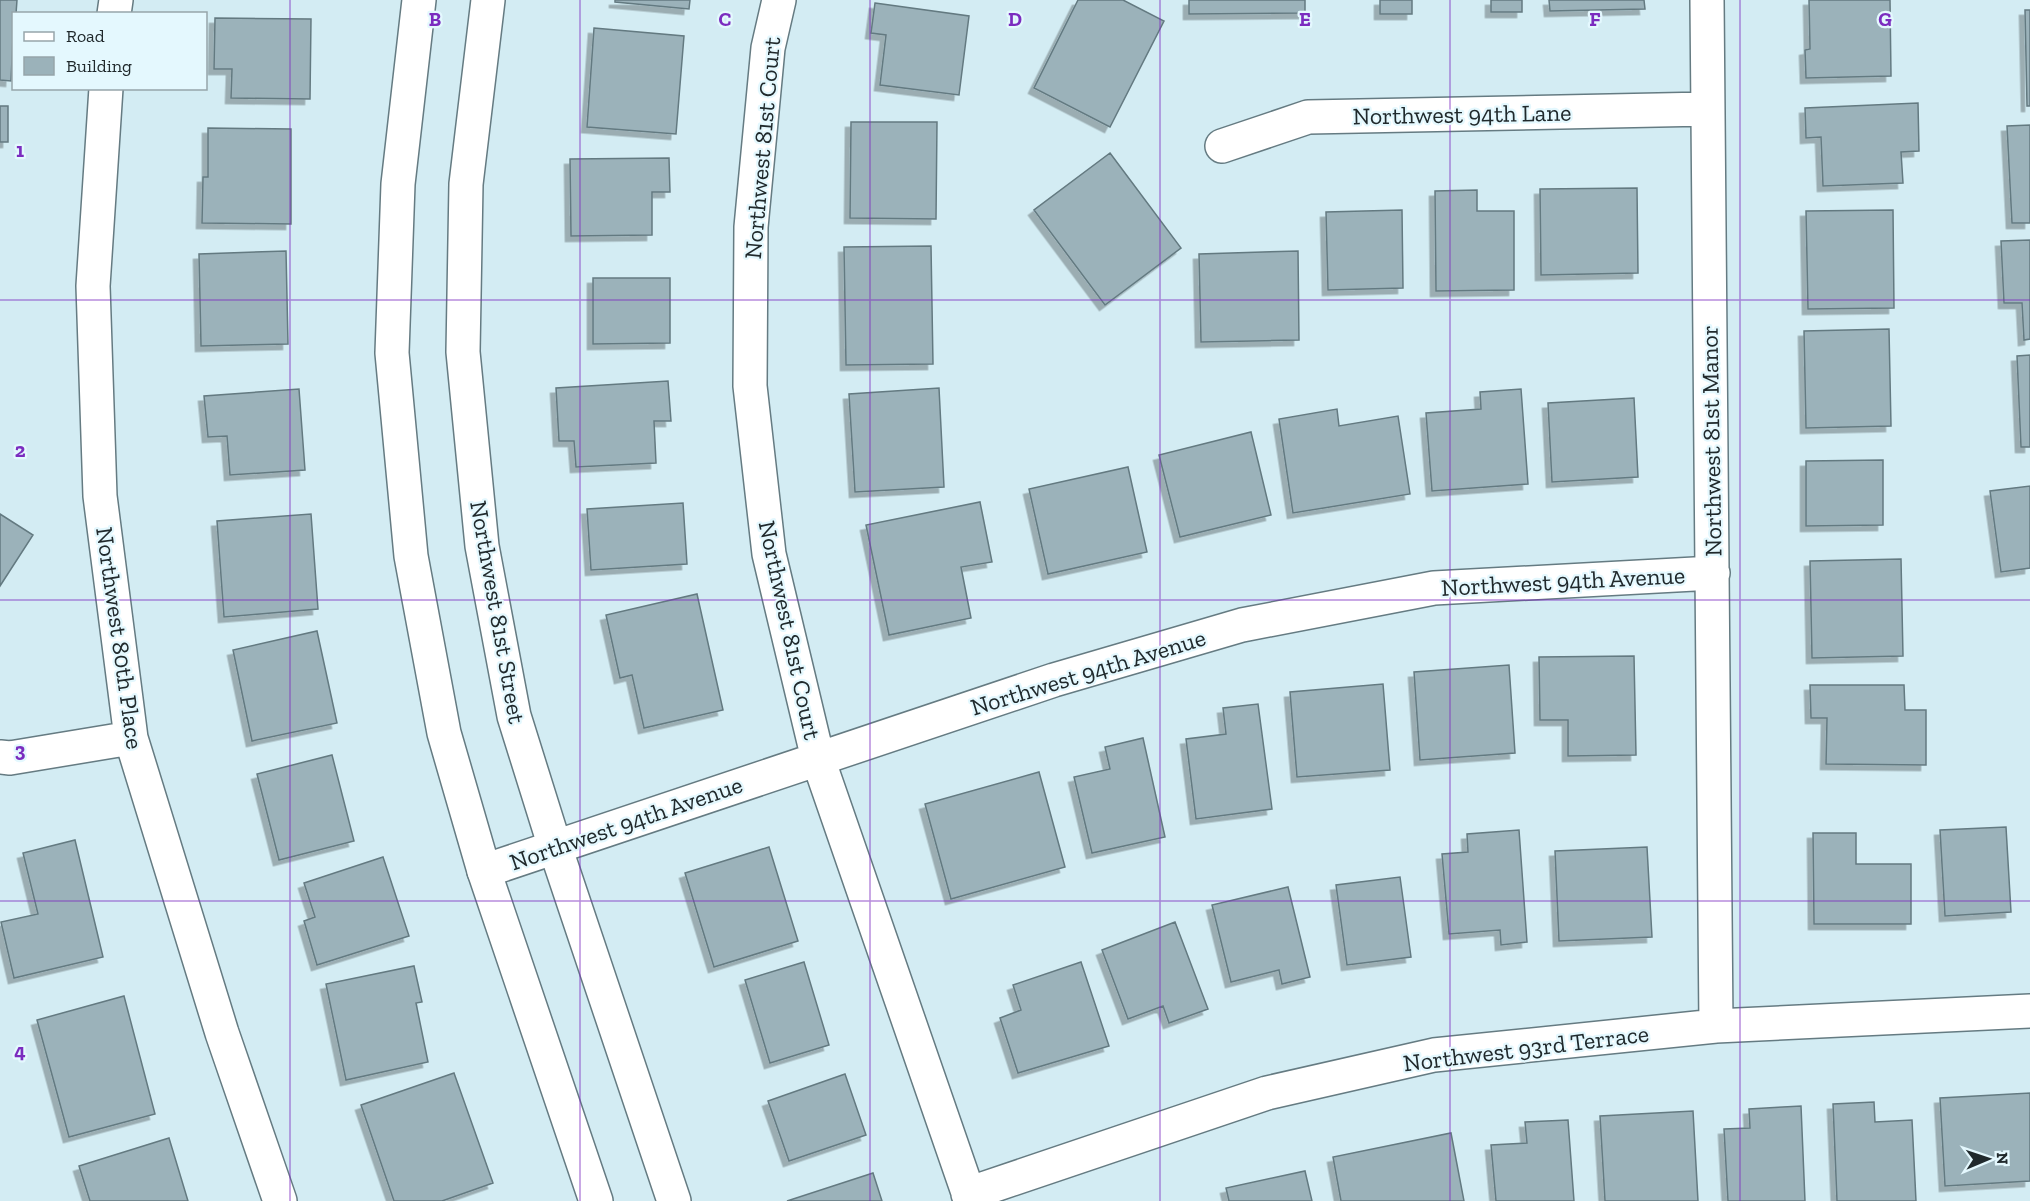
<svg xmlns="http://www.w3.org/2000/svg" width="2030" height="1201" font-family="'Zilla Slab',serif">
  <defs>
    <filter id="shadow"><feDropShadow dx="-5.5" dy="5.5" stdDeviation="0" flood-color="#0004"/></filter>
  </defs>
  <rect width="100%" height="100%" fill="#d3ecf3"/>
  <!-- building -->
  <path fill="#9bb2ba" stroke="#647a81" stroke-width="1.5" filter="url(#shadow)" d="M 0,0 L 17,0 L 16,14 L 14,14 L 11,81 L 0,80 Z
    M 615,0 L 690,0 L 689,9 L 615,2 Z
    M 1078,0 L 1123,0 L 1164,21 L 1110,127 L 1034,88 Z
    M 1189,0 L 1305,0 L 1305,13 L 1189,14 Z
    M 1380,0 L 1412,0 L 1412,14 L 1380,14 Z
    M 1491,0 L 1522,0 L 1522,12 L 1491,12 Z
    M 1549,0 L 1644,0 L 1645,9 L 1550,11 Z
    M 1809,0 L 1890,0 L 1891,76 L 1806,78 L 1805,50 L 1810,49 Z
    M 875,3 L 969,16 L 959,95 L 880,85 L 886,35 L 871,33 Z
    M 2025,10 L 2030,10 L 2030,106 L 2027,106 Z
    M 215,18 L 311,19 L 310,99 L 231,98 L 232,69 L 214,69 Z
    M 594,28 L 684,36 L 676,134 L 587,127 Z
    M 1918,103 L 1919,151 L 1901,152 L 1903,183 L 1823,186 L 1821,137 L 1806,138 L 1805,108 Z
    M 0,106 L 8,106 L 8,142 L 0,142 Z
    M 851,122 L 937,122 L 936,219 L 850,218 Z
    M 2030,125 L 2030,223 L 2012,223 L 2007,126 Z
    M 208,128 L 291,129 L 291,224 L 202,223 L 203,177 L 208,177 Z
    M 1110,153 L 1181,248 L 1105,305 L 1034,210 Z
    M 669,158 L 670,192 L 652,192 L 652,235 L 571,236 L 570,159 Z
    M 1637,188 L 1638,273 L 1541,275 L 1540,189 Z
    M 1477,190 L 1477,211 L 1514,211 L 1514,290 L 1436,291 L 1435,191 Z
    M 1402,210 L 1403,288 L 1328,290 L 1326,212 Z
    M 1893,210 L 1894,308 L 1808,309 L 1806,211 Z
    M 2030,240 L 2030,339 L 2024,340 L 2022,303 L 2004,303 L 2001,241 Z
    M 931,246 L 933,364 L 846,365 L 844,247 Z
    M 286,251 L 288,344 L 201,346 L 199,254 Z
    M 1298,251 L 1299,340 L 1201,342 L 1199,254 Z
    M 593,278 L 670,278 L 670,343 L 593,344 Z
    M 1889,329 L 1891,426 L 1806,428 L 1804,331 Z
    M 2030,355 L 2030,447 L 2021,447 L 2017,356 Z
    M 668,381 L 671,421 L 654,421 L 656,463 L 576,467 L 574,441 L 559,441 L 556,388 Z
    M 939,388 L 944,487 L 855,492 L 849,394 Z
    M 299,389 L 305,470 L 230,475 L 227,436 L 208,437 L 204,396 Z
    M 1521,389 L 1528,484 L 1432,491 L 1426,413 L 1481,409 L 1480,392 Z
    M 1634,398 L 1638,477 L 1552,482 L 1548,403 Z
    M 1337,409 L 1339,426 L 1398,416 L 1410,494 L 1293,513 L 1279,419 Z
    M 1251,432 L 1271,515 L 1180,537 L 1159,455 Z
    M 1883,460 L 1883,525 L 1806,526 L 1806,461 Z
    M 1128,467 L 1147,552 L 1048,574 L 1029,489 Z
    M 2030,486 L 2030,568 L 2001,572 L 1990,491 Z
    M 980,502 L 992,562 L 961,567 L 971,618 L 889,635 L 866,525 Z
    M 683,503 L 687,564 L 591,570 L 587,509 Z
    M 0,514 L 33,535 L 0,586 Z
    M 311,514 L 318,609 L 224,617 L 217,521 Z
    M 1901,559 L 1903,656 L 1812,658 L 1810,561 Z
    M 697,594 L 723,710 L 644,728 L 632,675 L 620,678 L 606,615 Z
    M 317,631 L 337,723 L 252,741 L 233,650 Z
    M 1634,656 L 1636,755 L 1568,756 L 1568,720 L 1540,720 L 1539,657 Z
    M 1509,665 L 1515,753 L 1420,760 L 1414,672 Z
    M 1383,684 L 1390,770 L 1297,777 L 1290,692 Z
    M 1810,685 L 1904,685 L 1905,710 L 1926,710 L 1926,765 L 1826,764 L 1827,718 L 1811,718 Z
    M 1258,704 L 1272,809 L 1196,819 L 1186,739 L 1226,734 L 1223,708 Z
    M 1143,738 L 1165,837 L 1092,853 L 1074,777 L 1110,769 L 1105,747 Z
    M 332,755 L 354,841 L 279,860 L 257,774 Z
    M 1039,772 L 1065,867 L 951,899 L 925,804 Z
    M 2006,827 L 2011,912 L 1945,916 L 1940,830 Z
    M 1519,830 L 1527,942 L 1501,945 L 1500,930 L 1449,934 L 1442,854 L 1468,852 L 1467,834 Z
    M 1813,833 L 1856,833 L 1856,864 L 1911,864 L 1911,924 L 1814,924 Z
    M 75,840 L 103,957 L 14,978 L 1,922 L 38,914 L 23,853 Z
    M 769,847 L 798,941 L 714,967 L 685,873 Z
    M 1647,847 L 1652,937 L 1559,941 L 1555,851 Z
    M 383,857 L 409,936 L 317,965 L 304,921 L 315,917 L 304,883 Z
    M 1400,877 L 1411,957 L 1347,965 L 1336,885 Z
    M 1288,887 L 1310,977 L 1282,984 L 1279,970 L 1231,982 L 1212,905 Z
    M 1175,922 L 1208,1009 L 1169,1023 L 1163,1006 L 1128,1019 L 1102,950 Z
    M 804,962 L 829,1045 L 770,1063 L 745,980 Z
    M 1081,962 L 1109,1046 L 1018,1073 L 1000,1018 L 1021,1010 L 1013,985 Z
    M 414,966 L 422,1002 L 416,1003 L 428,1062 L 346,1080 L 326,984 Z
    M 124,996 L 155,1114 L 69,1137 L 37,1020 Z
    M 454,1073 L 493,1183 L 442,1201 L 394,1201 L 361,1105 Z
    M 845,1074 L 866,1135 L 789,1161 L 768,1101 Z
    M 2030,1093 L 2030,1181 L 1945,1186 L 1940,1098 Z
    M 1874,1102 L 1875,1122 L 1912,1120 L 1916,1201 L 1837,1201 L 1833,1104 Z
    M 1801,1106 L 1805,1201 L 1728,1201 L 1724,1129 L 1750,1128 L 1749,1109 Z
    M 1693,1111 L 1698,1201 L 1605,1201 L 1600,1116 Z
    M 1568,1120 L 1574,1201 L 1496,1201 L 1491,1145 L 1527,1143 L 1525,1122 Z
    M 1451,1133 L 1464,1201 L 1341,1201 L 1333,1157 Z
    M 169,1138 L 188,1201 L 90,1201 L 79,1166 Z
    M 1305,1171 L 1312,1201 L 1229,1201 L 1226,1188 Z
    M 873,1173 L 882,1201 L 787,1201 Z"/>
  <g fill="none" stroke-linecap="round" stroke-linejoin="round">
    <defs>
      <path id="street" d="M 779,0 L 768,48 L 751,227 L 750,386 L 769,554 L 818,759 L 971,1201
        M 1707,0 L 1716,1026
        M 114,14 L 116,0
        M 106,88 L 93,286 L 100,496 L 131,738 L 222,1033 L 280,1201
        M 1222,146 L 1308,117 L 1707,109
        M 0,757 L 10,758 L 131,738
        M 484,871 L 1054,680 L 1242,625 L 1434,588 L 1713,573
        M 968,1194 L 1267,1093 L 1434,1055 L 1716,1026 L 2030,1011"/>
      <path id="secondary" d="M 419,0 L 398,184 L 392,353 L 411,556 L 444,733 L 484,871 L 596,1201
        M 488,0 L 466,184 L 463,352 L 482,546 L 514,716 L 555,847 L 674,1201"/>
    </defs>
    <!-- street casing -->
    <use href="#street" stroke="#657b82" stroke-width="36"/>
    <!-- secondary casing -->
    <use href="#secondary" stroke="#657b82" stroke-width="36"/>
    <!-- street -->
    <use href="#street" stroke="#fff" stroke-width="33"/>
    <!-- secondary -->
    <use href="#secondary" stroke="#fff" stroke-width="33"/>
  </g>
  <!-- grid -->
  <path fill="none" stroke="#7b2cbf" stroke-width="1.5" stroke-opacity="0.55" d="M 290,0 L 290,1201M 580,0 L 580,1201M 870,0 L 870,1201M 1160,0 L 1160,1201M 1450,0 L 1450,1201M 1740,0 L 1740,1201M 0,300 L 2030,300M 0,600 L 2030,600M 0,901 L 2030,901"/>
  <g text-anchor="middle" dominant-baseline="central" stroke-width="4.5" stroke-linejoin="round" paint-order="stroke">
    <!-- street labels -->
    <g font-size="24" fill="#20292c" stroke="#e4f8fe">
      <text transform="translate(1462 114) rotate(-1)">Northwest 94th Lane</text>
      <text transform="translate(762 148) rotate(-85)">Northwest 81st Court</text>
      <text transform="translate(1711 441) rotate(-91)">Northwest 81st Manor</text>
      <text transform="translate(1563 581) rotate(-3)">Northwest 94th Avenue</text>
      <text transform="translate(498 612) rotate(80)">Northwest 81st Street</text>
      <text transform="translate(790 630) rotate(78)">Northwest 81st Court</text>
      <text transform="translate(120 638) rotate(82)">Northwest 80th Place</text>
      <text transform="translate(1088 672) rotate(-17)">Northwest 94th Avenue</text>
      <text transform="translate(626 823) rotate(-19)">Northwest 94th Avenue</text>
      <text transform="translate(1526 1048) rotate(-7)">Northwest 93rd Terrace</text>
    </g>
  </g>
  <g font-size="20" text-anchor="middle" font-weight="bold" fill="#7b2cbf" stroke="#e4f8fe" stroke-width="4.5" stroke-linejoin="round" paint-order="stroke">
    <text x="435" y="26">B</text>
    <text x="725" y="26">C</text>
    <text x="1015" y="26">D</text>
    <text x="1305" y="26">E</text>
    <text x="1595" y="26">F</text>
    <text x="1885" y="26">G</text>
    <text x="20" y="157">1</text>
    <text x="20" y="457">2</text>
    <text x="20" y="757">3</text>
    <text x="20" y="1058">4</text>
  </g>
  <!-- legend -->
  <rect x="12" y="12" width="195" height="78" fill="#e4f8fe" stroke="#96a5aa" stroke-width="1.5"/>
  <rect x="24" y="32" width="30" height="9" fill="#ffffff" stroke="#96a5aa" stroke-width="1.5"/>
  <text x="66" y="42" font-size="18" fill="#20292c">Road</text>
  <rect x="24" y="57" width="30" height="18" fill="#9bb2ba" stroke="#96a5aa" stroke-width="1.5"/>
  <text x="66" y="72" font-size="18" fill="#20292c">Building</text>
  <!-- north arrow -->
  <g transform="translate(1988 1159) rotate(88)" stroke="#e4f8fe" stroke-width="4.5" paint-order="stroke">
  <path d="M0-4.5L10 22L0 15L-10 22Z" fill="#20292c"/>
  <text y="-9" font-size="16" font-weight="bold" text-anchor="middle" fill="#20292c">N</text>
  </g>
</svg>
